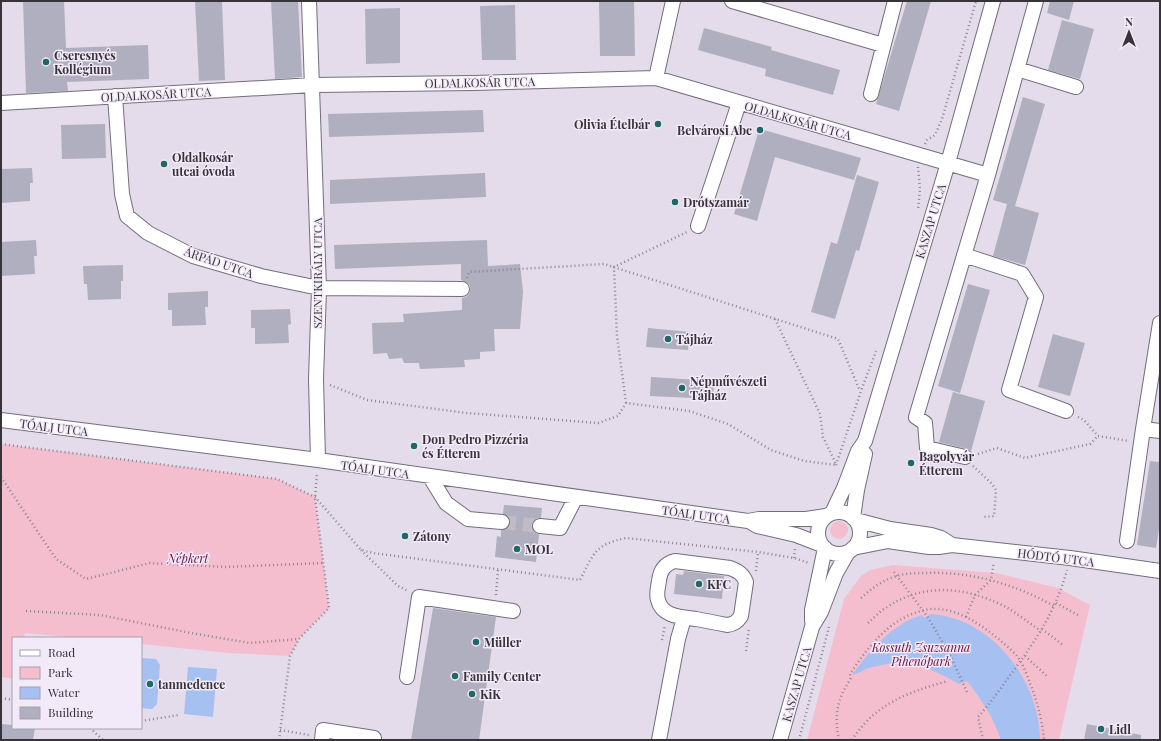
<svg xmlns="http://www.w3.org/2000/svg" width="1161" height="741" font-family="'Playfair Display',serif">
  <rect width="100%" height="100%" fill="#e4dceb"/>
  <!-- green -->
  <path fill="#f5becf" d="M 1,444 L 277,479 L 315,497 L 329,608 L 299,639 L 290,656 L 228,653 L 141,644 L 141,638 L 78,638 L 25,633 L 24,638 L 13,638 L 13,679 L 1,677 Z
    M830 530a9 9 0 1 1 18 0a9 9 0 1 1-18 0Z
    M 893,565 L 996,573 L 1058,588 L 1090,605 L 1059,740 L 807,740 L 844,599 L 861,576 L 870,570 Z"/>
  <!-- water -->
  <path fill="#a5c0f1" d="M 931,614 C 992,618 1040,681 1040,740 L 1001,740 C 993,716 982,701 967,681 L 959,684 C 935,670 910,659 882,665 C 877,666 871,667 866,669 C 862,671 857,674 852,675 C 867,654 883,635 905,622 C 910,619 916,617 922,615 L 924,618 Z
    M 141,658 L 156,659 L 160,665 L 157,704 L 152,709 L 141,708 Z
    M 188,667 L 217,669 L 213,717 L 184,714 Z"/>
  <!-- building -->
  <path fill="#afafbf" d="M 23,1 L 64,1 L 66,48 L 148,45 L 149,79 L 67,82 L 68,91 L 26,93 Z
    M 195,1 L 222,1 L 225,80 L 199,81 Z
    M 271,1 L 298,1 L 302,77 L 275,79 Z
    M 599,1 L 634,1 L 635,56 L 600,56 Z
    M 907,1 L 931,1 L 899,111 L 876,104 Z
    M 1050,1 L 1074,1 L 1069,20 L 1047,13 Z
    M 515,5 L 516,60 L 482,60 L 480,6 Z
    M 400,8 L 400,63 L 366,64 L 365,9 Z
    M 1062,20 L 1094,29 L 1080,79 L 1048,70 Z
    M 704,28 L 772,47 L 771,50 L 840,70 L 833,95 L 765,76 L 766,69 L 698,50 Z
    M 1023,97 L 1045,104 L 1015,206 L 1039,213 L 1025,265 L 993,256 L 1007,204 L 993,200 Z
    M 483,110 L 484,132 L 329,137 L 328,114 Z
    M 105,124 L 106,158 L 62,159 L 61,125 Z
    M 764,130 L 861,158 L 854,180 L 775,157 L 757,221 L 734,214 L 758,133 Z
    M 32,168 L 33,183 L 30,183 L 30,201 L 1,203 L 1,169 Z
    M 485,173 L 486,197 L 330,204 L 330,180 Z
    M 857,175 L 879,182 L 859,251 L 856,250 L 835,319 L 811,312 L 831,242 L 837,244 Z
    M 36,240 L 37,256 L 34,256 L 35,274 L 1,276 L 1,242 Z
    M 487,240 L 488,266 L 520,264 L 523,292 L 520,329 L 494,329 L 495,351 L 480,352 L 480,359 L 464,360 L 465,367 L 420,369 L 419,363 L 404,363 L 402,358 L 389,359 L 387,353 L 373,354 L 372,323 L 404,322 L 403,314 L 462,310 L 462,298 L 466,297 L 469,294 L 470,289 L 470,285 L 466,282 L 461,280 L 461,264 L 335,269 L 334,245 Z
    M 123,265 L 123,281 L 121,281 L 121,299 L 88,300 L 87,284 L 84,284 L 83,266 Z
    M 968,284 L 990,290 L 960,393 L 938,386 Z
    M 208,291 L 208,307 L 205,307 L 206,325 L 172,326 L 172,310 L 168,310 L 168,293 Z
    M 290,309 L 291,324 L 288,325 L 289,343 L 255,344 L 255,328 L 251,328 L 251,310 Z
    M 648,328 L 690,332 L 688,350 L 646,347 Z
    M 1053,334 L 1085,343 L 1070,396 L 1038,387 Z
    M 651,377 L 714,381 L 713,399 L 650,396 Z
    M 953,392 L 985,401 L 971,451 L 967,449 L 939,442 Z
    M 1150,461 L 1160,462 L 1160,523 L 1156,548 L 1137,545 Z
    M 504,505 L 542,508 L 541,518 L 536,518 L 532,525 L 532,530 L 535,533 L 539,534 L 536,562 L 495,557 L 497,536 L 501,537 L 501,530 L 506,530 L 510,523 L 510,518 L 503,514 Z
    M 684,571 L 724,576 L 722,599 L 674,594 L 676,574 L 683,575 Z
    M 433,608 L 496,617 L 479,740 L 411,740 Z
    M 1,724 L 13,725 L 13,728 L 35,728 L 33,740 L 1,740 Z
    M 1087,724 L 1141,735 L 1141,740 L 1084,740 Z"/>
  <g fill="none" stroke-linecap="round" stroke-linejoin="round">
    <!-- minor-tunnel -->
    <path stroke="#c1bac7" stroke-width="14" stroke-dasharray="14 7" stroke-linecap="butt" d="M 502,522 L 540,526"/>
    <defs>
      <path id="minor" d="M 309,1 L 319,288 L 316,379 L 318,460
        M 732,1 L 883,45
        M 1017,69 L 1076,87
        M 656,78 L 673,1
        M 871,94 L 895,1
        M 115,96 L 122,194 L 127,216 L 148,233 L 193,256 L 261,276 L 319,288 L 462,289
        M 1,103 L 313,85 L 473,83 L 656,78 L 988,175 L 1036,1
        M 698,226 L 739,103
        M 964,255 L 1022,274 L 1036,297 L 1009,390 L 1066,411
        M 1160,323 L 1143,429 L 1160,431
        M 1,420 L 318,460 L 748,521 L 759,519 L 806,519 L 826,516
        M 965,457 L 927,448 L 925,423 L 916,417 L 988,175
        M 430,477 L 446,503 L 468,519 L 502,522
        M818 533a21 21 0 1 1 42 0a21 21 0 1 1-42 0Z
        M 832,513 L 844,488 L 858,451 L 865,441 L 948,163 L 993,1
        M 853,518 L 857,490 L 865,454
        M 856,520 L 890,529 L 931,535 L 941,538 L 952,545
        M 752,523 L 757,526 L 796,535 L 822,545
        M 540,526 L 560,528 L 576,497
        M 1127,541 L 1143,429
        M 853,548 L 888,541 L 929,547 L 939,547 L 952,545 L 1070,558 L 1160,571
        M 675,561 L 730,568 C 738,571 743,574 746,582 L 741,616 C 737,622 734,624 727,625 C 717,623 707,621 696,619 C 682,617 662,617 658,600 C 656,594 658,587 659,581 C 660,571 664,564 675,561 Z
        M 812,621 L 812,610 L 825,548
        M 407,677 L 419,597 L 513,611
        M 322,740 L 323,730 L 374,738 L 373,740
        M 659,740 L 678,639 L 684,618
        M 780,740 L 812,627 L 821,612 L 836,573 L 848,552"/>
    </defs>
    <!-- minor casing -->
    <use href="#minor" stroke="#746d7a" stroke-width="16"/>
    <!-- path -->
    <path stroke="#8b8690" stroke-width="2.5" stroke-dasharray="1 3" stroke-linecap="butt" d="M 925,144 L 927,140 L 935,135 L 942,119 L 976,1
      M 918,167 L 920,189 L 918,210
      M 467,278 L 469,272 L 604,264 L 838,339 L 860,391
      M 775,319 L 820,414 L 823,437 L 836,464
      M 330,385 L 367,400 L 467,413 L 598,423 L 618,416 L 626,403 L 689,411 L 728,424 L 771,450 L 804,461 L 836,465
      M 626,403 L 617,336 L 614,267 L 687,232
      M 1078,417 L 1084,420 L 1098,436 L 1129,441
      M 1,444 L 277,479 L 315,497 L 361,550 L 373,553 L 580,580 C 594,553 594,545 626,538 L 758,552 L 794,558 L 809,563
      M 978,454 L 997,448 L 1025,458 L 1090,444 L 1098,436
      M 836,465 L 861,391 L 876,351
      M 973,466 L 992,484 L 996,490 L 994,516 L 983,517
      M 1,477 L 56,559 L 86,579 L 150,563 L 225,567 L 323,563
      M 361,550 L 398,586 L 408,591
      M 794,558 L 795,548
      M 756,571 L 758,552
      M 894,572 L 927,616 L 950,655 L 967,692
      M 496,595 L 498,569
      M 861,598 C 872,588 883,580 897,576 C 906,573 916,573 925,573 C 970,571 1015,584 1054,606
      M 1056,603 L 1078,615
      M 26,611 L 100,615 L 191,633 L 250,643 L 299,639
      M 966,617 L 975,595 L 991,580 L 994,562
      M 868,623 C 874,618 880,611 887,607 C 925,582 967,587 1006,607 C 1018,614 1029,623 1041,631
      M 1042,629 L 1063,645
      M 1,638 L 4,638
      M 662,640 L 665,625
      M 746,651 L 749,628
      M 1025,656 L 1047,676
      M 1,698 L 13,700
      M 141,721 L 179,715
      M 90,728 L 103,740
      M 280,730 L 309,735
      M 279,740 L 290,656 L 299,639 L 329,608 L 315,497 L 317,473
      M 799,740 L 829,627
      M 839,740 C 834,714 837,700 851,678 L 850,674 C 868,647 888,620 921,611 C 950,602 981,624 1002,642 C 1009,648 1017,654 1021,662 C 1023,665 1024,669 1026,673 C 1035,695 1042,716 1044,740
      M 852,740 C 875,704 908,692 948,681
      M 983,740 L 978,717 C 991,703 1002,686 1014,670 C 1038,637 1056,610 1067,570"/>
    <!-- minor -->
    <use href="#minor" stroke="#fff" stroke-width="14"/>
  </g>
  <!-- markers -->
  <g fill="#1c6966" stroke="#f2e9f9" stroke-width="1.5">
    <circle cx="46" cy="62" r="4"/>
    <circle cx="658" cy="124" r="4"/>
    <circle cx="760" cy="130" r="4"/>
    <circle cx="164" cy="164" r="4"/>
    <circle cx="675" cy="202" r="4"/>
    <circle cx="668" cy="339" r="4"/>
    <circle cx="682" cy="388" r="4"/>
    <circle cx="414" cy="446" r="4"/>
    <circle cx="911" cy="463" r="4"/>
    <circle cx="405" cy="536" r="4"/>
    <circle cx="517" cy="549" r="4"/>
    <circle cx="699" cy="584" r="4"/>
    <circle cx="476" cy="642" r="4"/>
    <circle cx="455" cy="676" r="4"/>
    <circle cx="150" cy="684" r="4"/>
    <circle cx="472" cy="694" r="4"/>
    <circle cx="1101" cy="729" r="4"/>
  </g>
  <g text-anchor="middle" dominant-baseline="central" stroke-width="3" stroke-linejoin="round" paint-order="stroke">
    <!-- poi labels -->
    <g font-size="12" font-weight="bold" fill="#373439" stroke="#f2e9f9" text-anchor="start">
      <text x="54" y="55">Cseresnyés<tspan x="54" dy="14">Kollégium</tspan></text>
      <text x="650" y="124" text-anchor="end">Olivia Ételbár</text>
      <text x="752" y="130" text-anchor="end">Belvárosi Abc</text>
      <text x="172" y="157">Oldalkosár<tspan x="172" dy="14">utcai óvoda</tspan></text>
      <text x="683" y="202">Drótszamár</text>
      <text x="676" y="339">Tájház</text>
      <text x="690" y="381">Népművészeti<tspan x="690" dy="14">Tájház</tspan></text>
      <text x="422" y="439">Don Pedro Pizzéria<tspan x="422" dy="14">és Étterem</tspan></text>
      <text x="919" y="456">Bagolyvár<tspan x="919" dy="14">Étterem</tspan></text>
      <text x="413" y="536">Zátony</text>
      <text x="525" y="549">MOL</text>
      <text x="707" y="584">KFC</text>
      <text x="484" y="642">Müller</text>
      <text x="463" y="676">Family Center</text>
      <text x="158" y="684">tanmedence</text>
      <text x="480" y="694">KiK</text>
      <text x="1109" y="729">Lidl</text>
    </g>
    <!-- street labels -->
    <g font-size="12" fill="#373439" stroke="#f2e9f9">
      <text transform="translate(480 82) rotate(-1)">OLDALKOSÁR UTCA</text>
      <text transform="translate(156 94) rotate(-3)">OLDALKOSÁR UTCA</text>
      <text transform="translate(798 120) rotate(16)">OLDALKOSÁR UTCA</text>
      <text transform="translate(930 221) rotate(-73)">KASZAP UTCA</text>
      <text transform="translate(219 262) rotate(19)">ÁRPÁD UTCA</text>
      <text transform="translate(317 273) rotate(-90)">SZENTKIRÁLY UTCA</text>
      <text transform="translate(54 427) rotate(7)">TÓALJ UTCA</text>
      <text transform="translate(375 469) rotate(8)">TÓALJ UTCA</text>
      <text transform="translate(696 514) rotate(8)">TÓALJ UTCA</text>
      <text transform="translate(1056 557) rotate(7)">HÓDTÓ UTCA</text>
      <text transform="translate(796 684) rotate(-74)">KASZAP UTCA</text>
    </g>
    <!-- park labels -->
    <g font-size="12" font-style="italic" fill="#6a113b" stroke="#f2e9f9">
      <text x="188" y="558">Népkert</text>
      <text x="921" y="647">Kossuth Zsuzsanna<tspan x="921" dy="14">Pihenőpark</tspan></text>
    </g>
  </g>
  <!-- border -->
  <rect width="1161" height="741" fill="none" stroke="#373439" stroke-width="4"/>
  <!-- legend -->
  <rect x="12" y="637" width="130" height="92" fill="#f2e9f9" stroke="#a7a1ac"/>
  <rect x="20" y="650" width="20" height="6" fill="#ffffff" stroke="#a7a1ac"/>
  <text x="48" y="657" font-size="12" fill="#373439">Road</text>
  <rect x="20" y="667" width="20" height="12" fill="#f5becf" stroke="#a7a1ac"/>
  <text x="48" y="677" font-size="12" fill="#373439">Park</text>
  <rect x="20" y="687" width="20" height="12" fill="#a5c0f1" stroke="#a7a1ac"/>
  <text x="48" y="697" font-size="12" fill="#373439">Water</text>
  <rect x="20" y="707" width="20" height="12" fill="#afafbf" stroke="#a7a1ac"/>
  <text x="48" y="717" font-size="12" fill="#373439">Building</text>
  <!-- north arrow -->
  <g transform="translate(1129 32)" stroke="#f2e9f9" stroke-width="3" paint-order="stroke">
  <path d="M0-3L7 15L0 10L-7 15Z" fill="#373439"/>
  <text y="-6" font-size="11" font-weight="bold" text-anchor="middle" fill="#373439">N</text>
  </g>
</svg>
